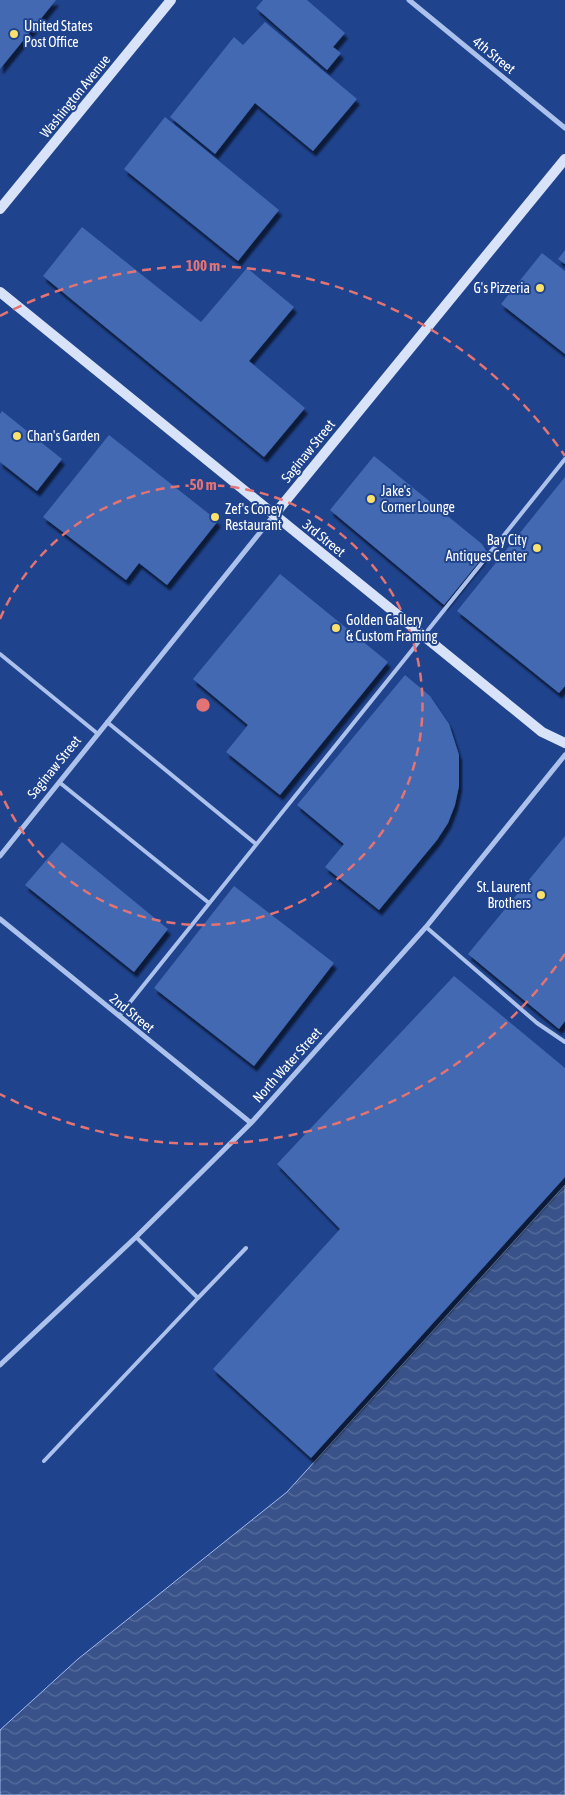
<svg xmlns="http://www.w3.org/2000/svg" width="565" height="1795" font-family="'Asap Condensed',sans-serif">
  <defs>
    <pattern id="water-waves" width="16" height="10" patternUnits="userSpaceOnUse" patternTransform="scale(1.25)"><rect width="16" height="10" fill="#39538a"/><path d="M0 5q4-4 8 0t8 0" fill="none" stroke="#576d9c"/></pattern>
    <filter id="shadow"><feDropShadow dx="3" dy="5.5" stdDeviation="1" flood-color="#0009"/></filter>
  </defs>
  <rect width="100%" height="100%" fill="#1f438d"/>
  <!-- water -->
  <path fill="url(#water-waves)" stroke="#a0bbee" d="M 565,1185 L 565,1795 L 0,1795 L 0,1730 L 78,1659 L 287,1492 Z"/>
  <!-- building -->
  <path fill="#4369b2" filter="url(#shadow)" d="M 0,0 L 56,0 L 0,69 Z
    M 263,0 L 307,0 L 345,33 L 333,47 L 341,53 L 327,70 L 256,8 Z
    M 265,22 L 357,99 L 313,151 L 255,103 L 215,154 L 170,117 L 234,37 L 243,45 Z
    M 165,117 L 279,210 L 238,261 L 124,169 Z
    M 82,227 L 201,322 L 247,268 L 294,307 L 249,361 L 305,408 L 264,457 L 43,276 Z
    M 565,250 L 565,264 L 558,259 Z
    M 542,253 L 565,271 L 565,354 L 501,304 Z
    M 2,411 L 62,459 L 37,491 L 0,462 L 0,414 Z
    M 109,435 L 218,521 L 167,585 L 139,563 L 126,580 L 43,517 Z
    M 374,456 L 482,544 L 487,552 L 444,605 L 330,510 Z
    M 565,477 L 565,686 L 559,693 L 457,611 Z
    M 280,574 L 388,662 L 280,795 L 226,752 L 248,725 L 193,679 Z
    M 405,675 L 430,696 L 449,724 L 459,755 L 459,786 L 455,805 L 448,823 L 437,840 L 379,910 L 325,867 L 344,844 L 297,805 Z
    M 565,836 L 565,1021 L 559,1029 L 468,954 Z
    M 62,842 L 168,929 L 134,972 L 25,885 Z
    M 234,886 L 334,963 L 254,1066 L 154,988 Z
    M 454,976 L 565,1068 L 565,1177 L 311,1458 L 213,1369 L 340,1229 L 277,1164 Z"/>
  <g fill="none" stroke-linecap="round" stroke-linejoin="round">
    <!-- lane -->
    <path stroke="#acc2ec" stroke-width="4" d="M 0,654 L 98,734
      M 107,722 L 256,844
      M 59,782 L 209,903
      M 426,927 L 537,1023 L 565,1042
      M 119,1016 L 565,459
      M 136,1237 L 198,1298 L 246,1248
      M 44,1461 L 198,1298"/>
    <!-- street -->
    <path stroke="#acc2ec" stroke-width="5" d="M 409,0 L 565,128
      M 0,856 L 274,515
      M 0,919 L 251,1123
      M 0,1365 L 136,1237 L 251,1123 L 426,927 L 565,755"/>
    <!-- secondary -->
    <path stroke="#d8e3f9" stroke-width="10" d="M 0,209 L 171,0
      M 0,292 L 542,732 L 565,743
      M 274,515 L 565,159"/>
  </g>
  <!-- distance rings -->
  <g fill="none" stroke="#e47373" stroke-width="2.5" stroke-dasharray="9 6">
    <path d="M0 619A220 220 0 1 1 0 791"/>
    <path d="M565 954A439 439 0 0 1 0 1094M0 316A439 439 0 0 1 565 456"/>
  </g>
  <!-- markers -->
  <g fill="#fae16c" stroke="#1f438d" stroke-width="2">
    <circle cx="14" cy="34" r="5"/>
    <circle cx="540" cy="288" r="5"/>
    <circle cx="17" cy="436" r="5"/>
    <circle cx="371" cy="499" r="5"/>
    <circle cx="215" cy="517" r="5"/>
    <circle cx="537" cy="548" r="5"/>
    <circle cx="336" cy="628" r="5"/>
    <circle cx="541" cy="895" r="5"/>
  </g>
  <g text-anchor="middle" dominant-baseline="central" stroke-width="4" stroke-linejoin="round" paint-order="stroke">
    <!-- poi labels -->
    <g font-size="14" fill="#fff" stroke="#1f438d" text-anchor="start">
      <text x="24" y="26">United States<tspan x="24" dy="16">Post Office</tspan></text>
      <text x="530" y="288" text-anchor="end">G's Pizzeria</text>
      <text x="27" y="436">Chan's Garden</text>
      <text x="381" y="491">Jake's<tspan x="381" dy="16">Corner Lounge</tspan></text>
      <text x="225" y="509">Zef's Coney<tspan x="225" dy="16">Restaurant</tspan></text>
      <text x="527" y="540" text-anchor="end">Bay City<tspan x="527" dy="16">Antiques Center</tspan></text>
      <text x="346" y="620">Golden Gallery<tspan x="346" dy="16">&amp; Custom Framing</tspan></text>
      <text x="531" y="887" text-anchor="end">St. Laurent<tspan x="531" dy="16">Brothers</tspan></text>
    </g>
    <!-- street labels -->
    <g font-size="14" fill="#fff" stroke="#1f438d">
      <text transform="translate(494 55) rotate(39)">4th Street</text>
      <text transform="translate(75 96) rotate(-51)">Washington Avenue</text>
      <text transform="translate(308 451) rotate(-51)">Saginaw Street</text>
      <text transform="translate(324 538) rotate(39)">3rd Street</text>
      <text transform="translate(54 767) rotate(-51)">Saginaw Street</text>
      <text transform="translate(132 1013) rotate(39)">2nd Street</text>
      <text transform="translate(287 1065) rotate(-48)">North Water Street</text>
    </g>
  </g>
  <circle cx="203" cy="705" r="8" fill="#e47373" stroke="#1f438d" stroke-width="2.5"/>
  <g font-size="15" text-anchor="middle" font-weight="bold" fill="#e47373" stroke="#1f438d" stroke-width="4" stroke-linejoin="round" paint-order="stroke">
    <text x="203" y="271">100 m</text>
    <text x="203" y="490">50 m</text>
  </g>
</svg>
